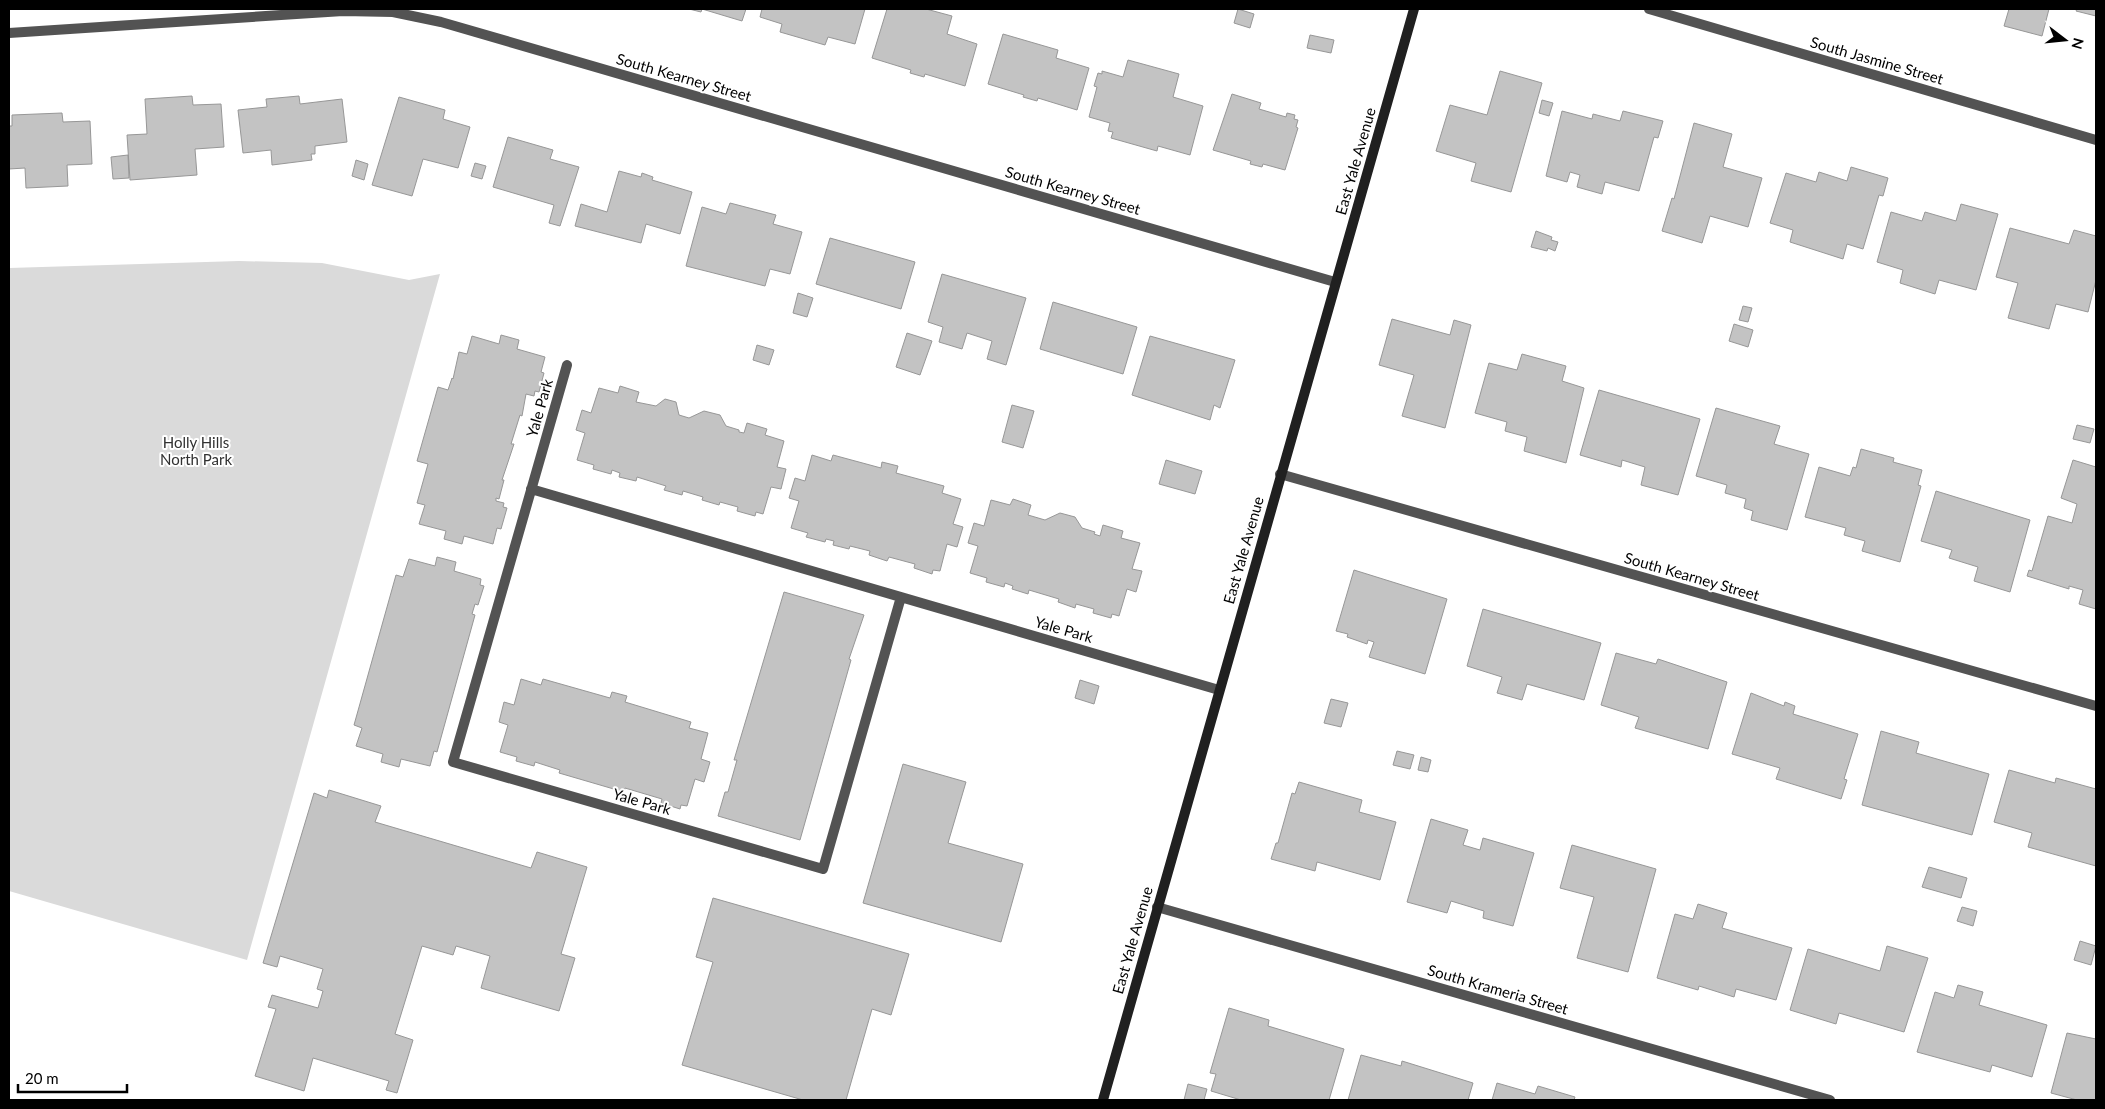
<svg xmlns="http://www.w3.org/2000/svg" width="2105" height="1109" font-family="Lato,sans-serif">
  <rect width="100%" height="100%" fill="#fff"/>
  <!-- green -->
  <path fill="#dadada" d="M 239,261 L 322,263 L 409,280 L 440,274 L 247,960 L 9,891 L 9,268 Z"/>
  <!-- building -->
  <path fill="#c3c3c3" stroke="#979797" d="M 689,9 L 746,9 L 742,21 L 702,9 L 701,12 Z
    M 762,9 L 865,9 L 855,44 L 828,37 L 825,45 L 780,32 L 782,24 L 760,17 Z
    M 887,9 L 926,9 L 952,16 L 947,34 L 977,44 L 965,86 L 925,74 L 924,77 L 910,73 L 911,70 L 872,58 Z
    M 1238,9 L 1254,14 L 1250,28 L 1234,23 Z
    M 2009,9 L 2049,9 L 2042,36 L 2004,26 Z
    M 2077,9 L 2096,9 L 2096,16 L 2076,11 Z
    M 1003,34 L 1058,50 L 1056,58 L 1089,68 L 1077,110 L 1038,98 L 1037,101 L 1023,97 L 1024,95 L 988,84 Z
    M 1310,35 L 1334,40 L 1331,53 L 1307,48 Z
    M 1128,60 L 1179,74 L 1173,97 L 1203,106 L 1190,155 L 1158,146 L 1157,151 L 1111,138 L 1113,132 L 1108,131 L 1110,123 L 1089,117 L 1097,87 L 1094,86 L 1098,73 L 1102,74 L 1102,71 L 1123,77 Z
    M 1500,71 L 1542,83 L 1511,192 L 1471,181 L 1476,163 L 1436,151 L 1450,105 L 1487,115 Z
    M 1232,94 L 1261,103 L 1259,109 L 1286,117 L 1287,113 L 1295,115 L 1294,119 L 1298,120 L 1296,127 L 1298,128 L 1285,170 L 1263,164 L 1262,167 L 1250,164 L 1251,161 L 1213,150 Z
    M 192,96 L 193,105 L 221,104 L 224,147 L 195,149 L 197,175 L 130,180 L 127,135 L 147,134 L 145,99 Z
    M 299,96 L 300,104 L 342,99 L 347,142 L 315,146 L 315,154 L 311,154 L 312,160 L 272,165 L 271,150 L 243,153 L 238,110 L 267,107 L 266,99 Z
    M 399,97 L 445,110 L 443,119 L 470,127 L 458,168 L 423,159 L 412,196 L 372,185 Z
    M 1542,100 L 1553,103 L 1549,116 L 1539,113 Z
    M 1562,111 L 1592,119 L 1593,114 L 1620,121 L 1623,111 L 1663,121 L 1658,138 L 1654,137 L 1639,191 L 1605,182 L 1602,194 L 1577,187 L 1580,175 L 1570,172 L 1567,182 L 1546,176 Z
    M 62,113 L 63,122 L 90,121 L 92,164 L 67,165 L 68,186 L 26,188 L 25,168 L 9,169 L 9,126 L 12,126 L 12,115 Z
    M 1694,123 L 1732,134 L 1723,167 L 1762,178 L 1748,227 L 1710,216 L 1702,243 L 1662,231 L 1672,198 L 1674,199 Z
    M 508,137 L 553,150 L 550,159 L 579,167 L 560,226 L 549,223 L 554,205 L 493,187 Z
    M 128,155 L 129,178 L 113,179 L 111,157 Z
    M 356,160 L 368,164 L 364,180 L 352,176 Z
    M 475,163 L 486,166 L 482,179 L 471,176 Z
    M 1851,167 L 1888,178 L 1883,196 L 1879,195 L 1863,249 L 1847,244 L 1843,259 L 1790,242 L 1793,230 L 1770,223 L 1786,173 L 1816,182 L 1819,172 L 1847,181 Z
    M 619,171 L 641,177 L 642,173 L 653,177 L 652,180 L 692,192 L 680,234 L 646,224 L 641,243 L 575,226 L 581,204 L 607,212 Z
    M 730,203 L 776,215 L 773,224 L 802,232 L 790,274 L 770,269 L 765,286 L 686,266 L 702,207 L 726,214 Z
    M 1961,204 L 1998,214 L 1976,290 L 1939,280 L 1935,294 L 1900,283 L 1903,270 L 1877,262 L 1891,212 L 1922,221 L 1925,212 L 1956,221 Z
    M 2010,228 L 2069,244 L 2074,230 L 2096,236 L 2096,280 L 2088,312 L 2056,304 L 2049,329 L 2008,318 L 2018,283 L 1996,277 Z
    M 1536,231 L 1552,237 L 1551,240 L 1558,242 L 1555,251 L 1548,248 L 1547,251 L 1531,247 Z
    M 830,238 L 915,262 L 901,309 L 816,284 Z
    M 942,274 L 1026,298 L 1006,365 L 987,359 L 992,341 L 967,333 L 962,349 L 939,342 L 943,327 L 928,322 Z
    M 798,293 L 813,298 L 807,317 L 793,313 Z
    M 1053,302 L 1137,327 L 1123,374 L 1040,349 Z
    M 1743,306 L 1752,308 L 1748,322 L 1739,320 Z
    M 1392,319 L 1450,335 L 1454,320 L 1471,325 L 1445,428 L 1402,416 L 1414,375 L 1379,365 Z
    M 1734,324 L 1753,330 L 1748,347 L 1729,341 Z
    M 907,333 L 932,341 L 920,375 L 896,367 Z
    M 501,335 L 519,340 L 517,349 L 545,357 L 541,372 L 544,373 L 539,392 L 535,391 L 534,396 L 526,394 L 522,416 L 520,415 L 511,444 L 514,444 L 502,480 L 504,480 L 499,499 L 496,498 L 496,501 L 504,503 L 503,507 L 507,508 L 501,529 L 497,528 L 493,544 L 464,536 L 462,544 L 444,539 L 446,531 L 419,524 L 425,505 L 417,503 L 428,464 L 417,461 L 438,387 L 448,390 L 452,378 L 453,379 L 459,352 L 467,354 L 472,336 L 499,344 Z
    M 1150,336 L 1235,360 L 1220,408 L 1214,405 L 1210,420 L 1132,395 Z
    M 757,345 L 774,350 L 769,365 L 753,360 Z
    M 1522,354 L 1566,366 L 1562,381 L 1584,388 L 1566,463 L 1524,451 L 1527,437 L 1505,431 L 1507,422 L 1475,413 L 1489,363 L 1517,370 Z
    M 620,386 L 639,392 L 636,402 L 656,406 L 665,399 L 676,402 L 679,415 L 689,418 L 704,411 L 720,415 L 726,426 L 739,430 L 739,432 L 744,433 L 747,423 L 767,429 L 765,435 L 784,441 L 777,467 L 786,469 L 781,489 L 771,487 L 763,514 L 756,512 L 755,516 L 737,511 L 738,507 L 720,502 L 719,505 L 702,500 L 703,497 L 683,491 L 682,495 L 664,490 L 666,486 L 637,477 L 636,481 L 619,477 L 620,473 L 612,470 L 611,474 L 593,469 L 594,465 L 577,460 L 585,433 L 576,430 L 582,410 L 591,413 L 599,388 L 618,393 Z
    M 1599,390 L 1700,419 L 1678,495 L 1641,485 L 1645,467 L 1622,460 L 1621,467 L 1580,455 Z
    M 1012,405 L 1034,411 L 1023,448 L 1002,442 Z
    M 1716,408 L 1780,426 L 1774,444 L 1809,454 L 1787,530 L 1751,520 L 1753,511 L 1744,508 L 1746,499 L 1725,493 L 1727,485 L 1696,476 Z
    M 2077,425 L 2094,429 L 2090,443 L 2073,439 Z
    M 1861,449 L 1894,458 L 1893,462 L 1922,470 L 1918,485 L 1921,486 L 1900,562 L 1862,551 L 1865,541 L 1844,535 L 1846,528 L 1805,517 L 1819,467 L 1850,476 L 1853,467 L 1856,468 Z
    M 812,455 L 831,461 L 833,455 L 881,468 L 882,462 L 898,466 L 896,473 L 944,486 L 942,493 L 961,499 L 953,524 L 963,527 L 957,547 L 947,544 L 940,571 L 933,570 L 932,574 L 914,568 L 915,564 L 889,557 L 887,561 L 869,555 L 870,551 L 850,546 L 849,549 L 833,545 L 834,541 L 826,539 L 825,542 L 806,537 L 808,533 L 791,528 L 799,501 L 789,498 L 795,478 L 805,481 Z
    M 1166,460 L 1202,471 L 1195,494 L 1159,484 Z
    M 2073,460 L 2096,467 L 2096,609 L 2079,604 L 2083,590 L 2069,586 L 2069,589 L 2027,576 L 2029,570 L 2032,571 L 2048,516 L 2072,523 L 2077,504 L 2061,498 Z
    M 1936,491 L 2030,520 L 2010,592 L 1974,581 L 1978,567 L 1949,558 L 1952,550 L 1921,541 Z
    M 1013,499 L 1031,505 L 1028,515 L 1045,520 L 1060,513 L 1075,517 L 1082,528 L 1095,532 L 1094,534 L 1100,536 L 1103,525 L 1123,531 L 1121,538 L 1140,543 L 1132,569 L 1142,571 L 1136,592 L 1127,589 L 1119,616 L 1112,614 L 1111,618 L 1093,613 L 1094,609 L 1076,604 L 1075,608 L 1058,602 L 1059,599 L 1029,590 L 1028,594 L 1012,589 L 1013,586 L 1005,583 L 1004,587 L 986,582 L 987,578 L 970,573 L 978,546 L 968,543 L 974,523 L 984,526 L 991,500 L 1010,505 Z
    M 437,557 L 456,562 L 454,571 L 481,579 L 480,585 L 484,586 L 478,605 L 475,604 L 472,614 L 475,615 L 437,752 L 434,751 L 430,766 L 401,759 L 399,767 L 381,762 L 383,754 L 356,746 L 362,728 L 354,725 L 396,575 L 403,577 L 409,559 L 435,566 Z
    M 1354,570 L 1447,599 L 1425,674 L 1369,657 L 1374,642 L 1368,640 L 1367,644 L 1347,637 L 1348,634 L 1336,631 Z
    M 784,592 L 864,615 L 849,659 L 851,660 L 800,840 L 718,816 L 725,792 L 728,792 L 737,760 L 734,760 Z
    M 1483,609 L 1601,643 L 1584,700 L 1527,684 L 1522,700 L 1497,693 L 1502,677 L 1467,666 Z
    M 1616,653 L 1656,664 L 1658,659 L 1727,682 L 1708,749 L 1635,728 L 1639,717 L 1601,705 Z
    M 521,679 L 541,685 L 543,679 L 610,698 L 612,692 L 627,696 L 625,702 L 691,722 L 689,728 L 708,733 L 701,759 L 710,762 L 704,782 L 695,779 L 687,806 L 681,805 L 680,809 L 661,803 L 662,799 L 625,788 L 624,792 L 559,773 L 560,770 L 535,762 L 534,766 L 516,761 L 517,757 L 500,752 L 508,725 L 499,722 L 504,702 L 514,705 Z
    M 1080,680 L 1099,686 L 1094,704 L 1075,698 Z
    M 1751,693 L 1784,706 L 1785,702 L 1795,706 L 1793,714 L 1858,734 L 1844,779 L 1847,780 L 1841,799 L 1776,779 L 1780,768 L 1732,754 Z
    M 1331,699 L 1348,703 L 1341,727 L 1324,723 Z
    M 1881,731 L 1919,742 L 1916,753 L 1989,774 L 1972,835 L 1862,805 Z
    M 1397,751 L 1414,755 L 1410,769 L 1393,765 Z
    M 1421,757 L 1431,760 L 1428,772 L 1418,770 Z
    M 903,764 L 966,782 L 948,843 L 1023,864 L 1001,942 L 863,903 Z
    M 2009,770 L 2055,783 L 2056,778 L 2096,789 L 2096,866 L 2028,847 L 2032,833 L 1994,822 Z
    M 1299,782 L 1362,800 L 1359,812 L 1396,822 L 1380,880 L 1317,862 L 1315,871 L 1271,859 L 1276,843 L 1278,843 L 1292,793 L 1295,794 Z
    M 329,790 L 381,806 L 375,822 L 531,868 L 537,852 L 587,867 L 561,954 L 575,958 L 559,1011 L 481,988 L 490,956 L 456,946 L 453,955 L 422,946 L 395,1034 L 413,1040 L 397,1093 L 386,1090 L 389,1081 L 313,1058 L 304,1091 L 255,1076 L 276,1009 L 268,1007 L 272,995 L 318,1008 L 323,991 L 317,989 L 323,969 L 280,956 L 277,967 L 263,963 L 314,793 L 327,798 Z
    M 1431,819 L 1468,830 L 1463,845 L 1480,850 L 1483,838 L 1534,853 L 1513,926 L 1483,918 L 1484,911 L 1451,901 L 1447,913 L 1407,902 Z
    M 1572,845 L 1656,869 L 1628,972 L 1577,958 L 1594,897 L 1560,888 Z
    M 1929,867 L 1967,878 L 1961,898 L 1922,887 Z
    M 713,898 L 909,954 L 891,1015 L 872,1009 L 846,1100 L 803,1100 L 682,1065 L 713,962 L 696,957 Z
    M 1698,904 L 1727,913 L 1722,928 L 1792,948 L 1776,1000 L 1736,989 L 1734,997 L 1699,986 L 1698,990 L 1657,978 L 1675,914 L 1693,919 Z
    M 1962,907 L 1977,911 L 1973,926 L 1957,921 Z
    M 2080,941 L 2096,946 L 2091,965 L 2074,960 Z
    M 1887,946 L 1928,958 L 1904,1032 L 1839,1013 L 1836,1024 L 1790,1010 L 1808,949 L 1880,971 Z
    M 1958,985 L 1983,992 L 1979,1005 L 2047,1025 L 2032,1077 L 1992,1065 L 1990,1072 L 1917,1052 L 1935,992 L 1954,998 Z
    M 1229,1008 L 1269,1020 L 1268,1026 L 1344,1049 L 1329,1100 L 1241,1100 L 1211,1091 L 1216,1074 L 1210,1073 Z
    M 2067,1033 L 2096,1039 L 2096,1100 L 2077,1100 L 2051,1093 Z
    M 1361,1055 L 1401,1066 L 1402,1061 L 1473,1083 L 1468,1100 L 1348,1100 Z
    M 1497,1083 L 1535,1094 L 1538,1086 L 1575,1097 L 1574,1100 L 1492,1100 Z
    M 1188,1084 L 1207,1089 L 1204,1100 L 1184,1100 Z"/>
  <g fill="none" stroke-linecap="round" stroke-linejoin="round">
    <!-- lane -->
    <path stroke="#535353" stroke-width="10" d="M 567,365 L 453,762 L 823,869 L 901,597
      M 531,489 L 1219,690"/>
    <!-- street -->
    <path stroke="#535353" stroke-width="10" d="M 1649,9 L 2096,140
      M 9,33 L 343,11 L 393,12 L 441,22 L 1335,282
      M 1280,474 L 2096,706
      M 1157,907 L 1830,1100"/>
    <!-- secondary -->
    <path stroke="#202020" stroke-width="10" d="M 1103,1100 L 1414,9"/>
  </g>
  <g text-anchor="middle" dominant-baseline="central" stroke-width="4" stroke-linejoin="round" paint-order="stroke">
    <!-- street labels -->
    <g font-size="15" fill="#000" stroke="#fff">
      <text transform="translate(1877 60) rotate(16)">South Jasmine Street</text>
      <text transform="translate(684 77) rotate(16)">South Kearney Street</text>
      <text transform="translate(1355 161) rotate(-74)">East Yale Avenue</text>
      <text transform="translate(1073 190) rotate(16)">South Kearney Street</text>
      <text transform="translate(539 408) rotate(-74)">Yale Park</text>
      <text transform="translate(1243 550) rotate(-74)">East Yale Avenue</text>
      <text transform="translate(1692 576) rotate(16)">South Kearney Street</text>
      <text transform="translate(1064 629) rotate(16)">Yale Park</text>
      <text transform="translate(642 801) rotate(16)">Yale Park</text>
      <text transform="translate(1132 940) rotate(-74)">East Yale Avenue</text>
      <text transform="translate(1498 989) rotate(16)">South Krameria Street</text>
    </g>
    <!-- park labels -->
    <g font-size="15" fill="#313131" stroke="#fff">
      <text x="196" y="442">Holly Hills<tspan x="196" dy="17">North Park</tspan></text>
    </g>
  </g>
  <!-- border -->
  <rect width="2105" height="1109" fill="none" stroke="#000000" stroke-width="20"/>
  <!-- north arrow -->
  <g transform="translate(2065 40) rotate(106)" stroke="#ffffff" stroke-width="4" paint-order="stroke">
  <path d="M0-4L9 19L0 12L-9 19Z" fill="#000000"/>
  <text y="-8" font-size="14" font-weight="bold" text-anchor="middle" fill="#000000">N</text>
  </g>
  <!-- scale -->
  <path d="M18 1084v8h109v-8" fill="none" stroke="#000000" stroke-width="2.5"/>
  <text x="25" y="1084" font-size="15" fill="#000000" stroke="#ffffff" stroke-width="4" paint-order="stroke">20 m</text>
</svg>
